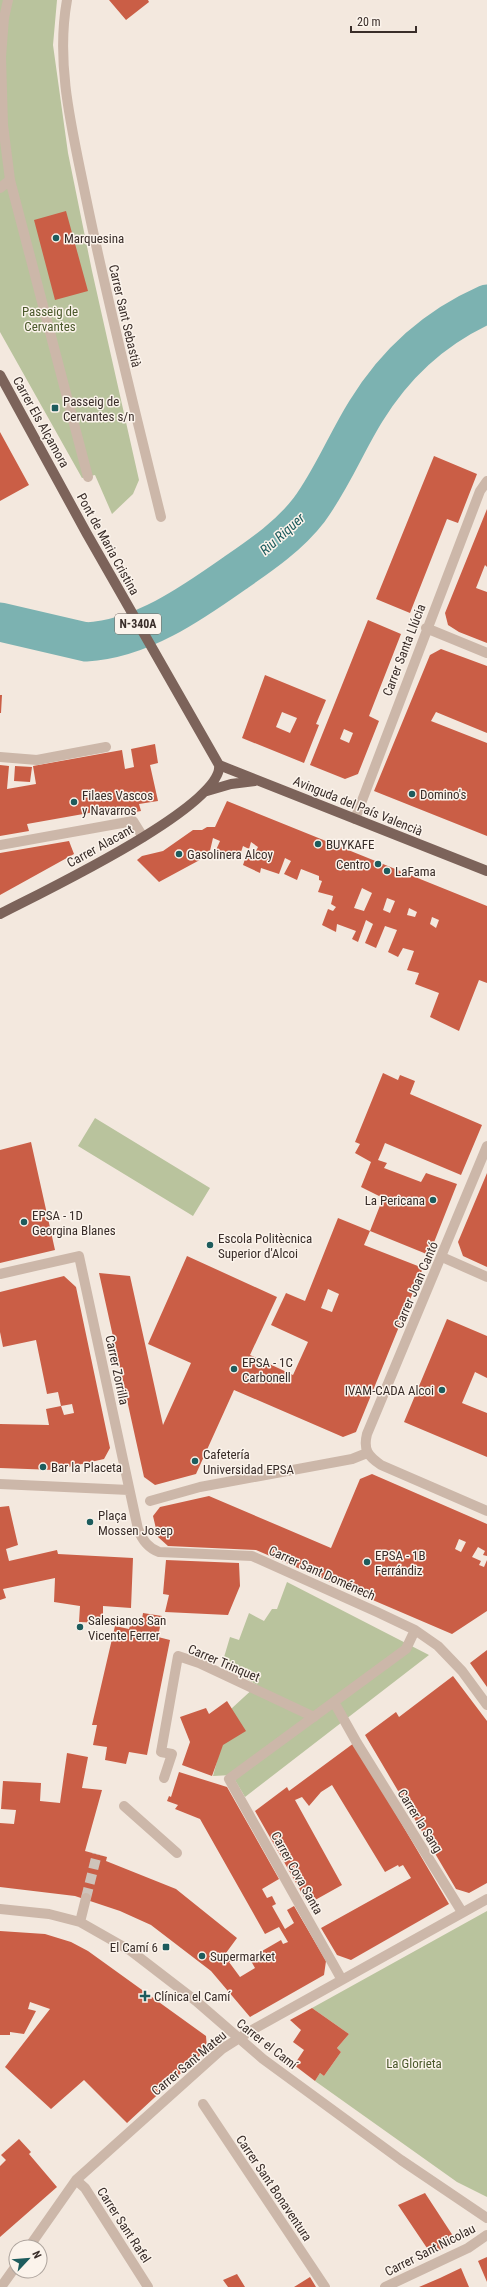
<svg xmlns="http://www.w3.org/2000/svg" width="487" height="2287" font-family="'Roboto Condensed',sans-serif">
  <rect width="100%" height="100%" fill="#f3e8de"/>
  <!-- green -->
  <path fill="#b9c39d" d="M 0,0 L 57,0 L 53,45 L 68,153 L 92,271 L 139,480 L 133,494 L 112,514 L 95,475 L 82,478 L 0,332 Z
    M 95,1118 L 210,1188 L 193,1216 L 78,1146 Z
    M 287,1582 L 429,1655 L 245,1797 L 232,1775 L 213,1776 L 231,1709 L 257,1685 L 222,1664 L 230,1637 L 239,1640 L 249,1613 L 264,1621 L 272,1609 L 277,1609 Z
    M 487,1911 L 487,2197 L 457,2182 L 315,2081 L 320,2073 L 324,2076 L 341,2052 L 337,2048 L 349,2034 L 312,2008 Z"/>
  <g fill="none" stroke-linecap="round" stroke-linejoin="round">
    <!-- river -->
    <path stroke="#7cb2b1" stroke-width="39" d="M 0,622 L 86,642 C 141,639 191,604 235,573 C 261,555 289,536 309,510 C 332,479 346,443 366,411 C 396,362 435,327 487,304"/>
  </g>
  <!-- building -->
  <path fill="#ca5e46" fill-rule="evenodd" d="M 109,0 L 148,0 L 149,2 L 126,20 Z
    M 66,211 L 88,291 L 55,300 L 34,220 Z
    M 0,432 L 29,485 L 0,501 Z
    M 434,456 L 477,474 L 458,523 L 447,519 L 410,613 L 376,599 Z
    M 487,509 L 487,567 L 485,565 L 476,588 L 487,592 L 487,643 L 459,632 L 448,625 L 445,613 Z
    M 368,620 L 401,634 L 369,716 L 379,721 L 358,774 L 345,779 L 310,765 ZM 344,729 L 353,733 L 349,743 L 340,739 Z
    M 441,649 L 487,666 L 487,733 L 436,712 L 431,721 L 487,743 L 487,836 L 374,791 L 430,655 Z
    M 265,675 L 326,700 L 316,724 L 319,725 L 304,763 L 242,738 ZM 282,712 L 297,718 L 290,733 L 276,727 Z
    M 0,695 L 2,695 L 1,713 L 0,713 Z
    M 155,744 L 158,763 L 150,765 L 158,801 L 139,804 L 141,811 L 118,815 L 117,808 L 27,824 L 29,831 L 0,836 L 0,765 L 9,766 L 7,789 L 36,784 L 33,766 L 122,750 L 125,769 L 134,767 L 131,749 Z
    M 15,766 L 32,767 L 30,782 L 14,781 Z
    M 227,801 L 487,906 L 487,983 L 479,980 L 459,1031 L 430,1017 L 439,993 L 415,984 L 419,973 L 407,970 L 414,951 L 403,948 L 398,957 L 388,952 L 397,930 L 385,926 L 376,948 L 365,943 L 373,924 L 366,920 L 358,942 L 352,939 L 356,931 L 337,924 L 336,932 L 322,925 L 328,909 L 333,911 L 336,907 L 331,904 L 333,896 L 318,892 L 322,881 L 319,880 L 319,876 L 301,869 L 297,880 L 284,874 L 291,861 L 285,858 L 279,874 L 261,868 L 260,873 L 243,865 L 246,856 L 252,859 L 258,847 L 251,842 L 249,849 L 243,846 L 239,858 L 216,850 L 220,841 L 213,838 L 209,855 L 159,882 L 137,860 L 142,856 L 163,851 L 193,830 L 202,830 L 207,827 L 215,827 ZM 362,888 L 372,893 L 364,911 L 354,908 ZM 387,898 L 395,901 L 390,913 L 383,910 ZM 409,908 L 417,912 L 415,917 L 407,915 ZM 432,917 L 439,920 L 436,928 L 430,924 Z
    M 69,841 L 74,854 L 0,895 L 0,853 Z
    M 383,1073 L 398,1080 L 400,1075 L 415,1081 L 410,1094 L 482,1125 L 461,1175 L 385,1143 L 381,1153 L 378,1160 L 387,1163 L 384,1168 L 421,1182 L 426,1173 L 457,1184 L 429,1255 L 370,1231 L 364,1245 L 423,1268 L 356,1432 L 343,1437 L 234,1390 L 196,1474 L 155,1485 L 144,1477 L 99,1273 L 130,1276 L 163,1425 L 191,1363 L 148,1344 L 187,1256 L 277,1297 L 250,1355 L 293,1375 L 308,1342 L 271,1325 L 286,1293 L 305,1301 L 338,1218 L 370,1231 L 383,1198 L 361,1187 L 371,1162 L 355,1153 L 360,1144 L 355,1142 ZM 328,1289 L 339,1294 L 332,1312 L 321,1308 Z
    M 31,1142 L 55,1250 L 0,1263 L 0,1150 Z
    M 487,1173 L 487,1267 L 463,1256 L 458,1242 Z
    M 64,1276 L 76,1287 L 110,1448 L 104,1459 L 55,1470 L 0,1468 L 0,1424 L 49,1425 L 46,1409 L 61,1406 L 64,1415 L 74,1413 L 72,1404 L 61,1406 L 58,1392 L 47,1394 L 36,1340 L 3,1347 L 0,1332 L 0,1292 Z
    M 447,1319 L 487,1336 L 487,1378 L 475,1372 L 462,1403 L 487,1413 L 487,1457 L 404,1422 Z
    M 372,1474 L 487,1524 L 487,1556 L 483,1555 L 485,1551 L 478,1547 L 472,1557 L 481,1561 L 479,1565 L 484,1567 L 487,1560 L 487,1611 L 452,1634 L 256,1550 L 168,1546 L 158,1537 L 153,1516 L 160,1507 L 209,1496 L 331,1548 L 360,1479 ZM 459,1539 L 466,1542 L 461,1552 L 455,1549 Z
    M 9,1506 L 18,1545 L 6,1549 L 9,1561 L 57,1550 L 58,1554 L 133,1558 L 131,1608 L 103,1606 L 103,1623 L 79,1622 L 80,1606 L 54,1602 L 55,1578 L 3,1589 L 6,1598 L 0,1600 L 0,1507 Z
    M 166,1560 L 239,1563 L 240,1586 L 228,1615 L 165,1612 L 169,1595 L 163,1594 Z
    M 143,1613 L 162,1616 L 158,1637 L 170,1640 L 147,1755 L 129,1752 L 126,1764 L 105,1760 L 107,1747 L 93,1745 L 97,1725 L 92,1725 L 115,1626 L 129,1629 L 131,1623 L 141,1625 Z
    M 487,1650 L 487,1687 L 470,1663 Z
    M 453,1676 L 487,1721 L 487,1883 L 469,1893 L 456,1889 L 365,1735 L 396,1712 L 399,1717 Z
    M 227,1701 L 246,1731 L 223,1745 L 212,1776 L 182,1765 L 190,1742 L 180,1717 L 206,1708 L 209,1714 Z
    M 354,1743 L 449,1904 L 351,1960 L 337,1955 L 321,1928 L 411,1878 L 403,1865 L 399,1867 L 398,1865 L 385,1872 L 332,1785 L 321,1792 L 309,1806 L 302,1797 L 295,1800 L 342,1885 L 308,1904 L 255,1811 L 287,1787 L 289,1791 Z
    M 67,1753 L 88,1757 L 82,1788 L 102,1790 L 85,1851 L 107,1857 L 106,1861 L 176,1889 L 237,1938 L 226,1953 L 232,1961 L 229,1962 L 240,1977 L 255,1968 L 251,1961 L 263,1954 L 262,1951 L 281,1940 L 283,1944 L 288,1942 L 279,1927 L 265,1934 L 200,1819 L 175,1809 L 178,1805 L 167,1801 L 169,1796 L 171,1797 L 179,1772 L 227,1787 L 279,1879 L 262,1889 L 267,1898 L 272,1896 L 276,1904 L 272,1906 L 285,1929 L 294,1923 L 287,1910 L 294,1906 L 326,1961 L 324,1975 L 250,2017 L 211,1971 L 151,1925 L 120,1911 L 75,1896 L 0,1887 L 0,1823 L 14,1824 L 16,1810 L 1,1809 L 3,1781 L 41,1783 L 40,1801 L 60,1803 Z
    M 0,1931 L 45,1934 L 71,1942 L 88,1951 L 206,2036 L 207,2049 L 127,2123 L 84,2080 L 51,2109 L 5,2067 L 50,2009 L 30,2002 L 28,2009 L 36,2011 L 24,2034 L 10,2032 L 10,2035 L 0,2035 Z
    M 312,2008 L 349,2034 L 337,2048 L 341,2052 L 324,2076 L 320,2073 L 315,2081 L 294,2065 L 304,2050 L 293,2042 L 301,2030 L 290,2020 Z
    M 19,2139 L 31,2152 L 29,2154 L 57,2187 L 0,2237 L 0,2166 L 6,2160 L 1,2155 Z
    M 425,2193 L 457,2242 L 431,2254 L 398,2205 Z
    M 487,2257 L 487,2282 L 478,2261 Z
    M 461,2268 L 469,2287 L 419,2287 L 440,2278 Z
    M 237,2274 L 245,2287 L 228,2287 L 223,2280 Z
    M 310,2277 L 316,2287 L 294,2287 Z"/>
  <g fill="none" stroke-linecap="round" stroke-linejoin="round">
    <!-- minor-tunnel -->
    <path stroke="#cec3ba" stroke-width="10" stroke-dasharray="10 5" stroke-linecap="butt" d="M 86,1898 L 97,1854"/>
    <!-- minor -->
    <path stroke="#ccb7a9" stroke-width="10" d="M 8,0 L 4,18 L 1,57 L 3,125 L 10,180 L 88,477
      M 67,0 C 55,66 73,133 86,198 C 108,305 135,411 161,517
      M 0,188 L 10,180
      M 426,628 L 487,653
      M 0,757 L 37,760 L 106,747
      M 355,819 L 480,491 L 487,481
      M 0,845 L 133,821 L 143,837
      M 487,1146 L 367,1434 C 363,1450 368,1456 381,1465 L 487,1511
      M 442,1257 L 487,1277
      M 0,1274 L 79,1256 L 138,1529 C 142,1540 148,1548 159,1552 L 252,1556 L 377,1612 L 415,1630 L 438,1646 L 462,1671 L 487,1705
      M 0,1484 L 129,1490
      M 150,1501 L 200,1487 L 352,1459 L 367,1453
      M 334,1702 L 357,1743 L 462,1912
      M 164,1778 L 172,1754 L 161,1752 L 178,1656 L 199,1663 L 314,1717
      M 124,1806 L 177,1853
      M 0,1909 L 49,1914 L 80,1922 L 131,1951 L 196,2001 L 263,2059 L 401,2160 L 487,2218
      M 80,1922 L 86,1898
      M 342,1980 L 229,1779 L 406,1649 L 415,1630
      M 203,2104 L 325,2287
      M 76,2180 L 85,2188 L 148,2287
      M 29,2247 L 76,2180 L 222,2049 L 252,2030 L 487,1899
      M 1,2287 L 16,2266
      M 385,2287 L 468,2248 L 487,2235"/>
    <!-- major -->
    <path stroke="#7c635a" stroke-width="10" d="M 0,375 L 87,534 L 219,765
      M 219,765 L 487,871
      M 207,791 L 231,784 L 255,781
      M 0,914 C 36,895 225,806 219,765"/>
  </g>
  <!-- markers -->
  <g fill="#1d5c5d" stroke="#fbf3eb" stroke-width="1.5">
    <circle cx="56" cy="238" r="4"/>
    <rect x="51" y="404" width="8" height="8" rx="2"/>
    <circle cx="412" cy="794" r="4"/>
    <circle cx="74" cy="802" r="4"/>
    <circle cx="318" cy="844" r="4"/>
    <circle cx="179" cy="854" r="4"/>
    <circle cx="378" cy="864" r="4"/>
    <circle cx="387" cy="871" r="4"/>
    <circle cx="433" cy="1200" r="4"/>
    <circle cx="24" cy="1222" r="4"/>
    <circle cx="210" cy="1245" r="4"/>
    <circle cx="234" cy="1369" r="4"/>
    <circle cx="442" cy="1390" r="4"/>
    <circle cx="195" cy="1461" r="4"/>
    <circle cx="43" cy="1467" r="4"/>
    <circle cx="90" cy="1522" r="4"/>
    <circle cx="367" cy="1562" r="4"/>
    <circle cx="80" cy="1627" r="4"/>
    <rect x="162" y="1943" width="8" height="8" rx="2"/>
    <circle cx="202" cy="1956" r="4"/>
    <path d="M143 1990h4v4h4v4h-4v4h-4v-4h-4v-4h4z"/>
  </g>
  <g text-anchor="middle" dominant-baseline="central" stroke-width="3" stroke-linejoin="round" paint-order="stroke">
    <!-- shield labels -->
    <rect fill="#fbf3eb" stroke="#736863" stroke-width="1" x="115" y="614" width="46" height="20" rx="3"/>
    <g font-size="12" font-weight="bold" fill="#392d29">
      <text x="138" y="624">N-340A</text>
    </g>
    <!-- poi labels -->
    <g font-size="13" fill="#392d29" stroke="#fbf3eb" text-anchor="start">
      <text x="64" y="238">Marquesina</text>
      <text x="63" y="401">Passeig de<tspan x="63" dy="15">Cervantes s/n</tspan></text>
      <text x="420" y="794">Domino's</text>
      <text x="82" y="795">Filaes Vascos<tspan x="82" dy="15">y Navarros</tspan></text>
      <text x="326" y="844">BUYKAFE</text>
      <text x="187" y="854">Gasolinera Alcoy</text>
      <text x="370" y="864" text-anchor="end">Centro</text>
      <text x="395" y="871">LaFama</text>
      <text x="425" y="1200" text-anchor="end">La Pericana</text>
      <text x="32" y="1215">EPSA - 1D<tspan x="32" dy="15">Georgina Blanes</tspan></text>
      <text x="218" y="1238">Escola Politècnica<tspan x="218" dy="15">Superior d'Alcoi</tspan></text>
      <text x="242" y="1362">EPSA - 1C<tspan x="242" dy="15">Carbonell</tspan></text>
      <text x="434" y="1390" text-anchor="end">IVAM-CADA Alcoi</text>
      <text x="203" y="1454">Cafetería<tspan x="203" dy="15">Universidad EPSA</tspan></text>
      <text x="51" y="1467">Bar la Placeta</text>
      <text x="98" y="1515">Plaça<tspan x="98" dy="15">Mossen Josep</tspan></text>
      <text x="375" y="1555">EPSA - 1B<tspan x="375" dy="15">Ferrándiz</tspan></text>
      <text x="88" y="1620">Salesianos San<tspan x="88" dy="15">Vicente Ferrer</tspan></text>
      <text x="158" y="1947" text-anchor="end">El Camí 6</text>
      <text x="210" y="1956">Supermarket</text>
      <text x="154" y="1996">Clínica el Camí</text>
    </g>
    <!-- park labels -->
    <g font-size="13" fill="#4b592c" stroke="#fbf3eb">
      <text x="50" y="311">Passeig de<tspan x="50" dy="15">Cervantes</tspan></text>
      <text x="414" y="2063">La Glorieta</text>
    </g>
    <!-- street labels -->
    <g font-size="13" fill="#392d29" stroke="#fbf3eb">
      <text transform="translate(125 316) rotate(77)">Carrer Sant Sebastià</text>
      <text transform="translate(41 422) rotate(61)">Carrer Els Alçamora</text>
      <text transform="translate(108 544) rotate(61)">Pont de Maria Cristina</text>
      <text transform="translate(404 650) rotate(-69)">Carrer Santa Llúcia</text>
      <text transform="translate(358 806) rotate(22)">Avinguda del País Valencià</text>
      <text transform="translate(100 846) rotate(-29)">Carrer Alacant</text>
      <text transform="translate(416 1285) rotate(-67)">Carrer Joan Cantó</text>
      <text transform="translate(117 1370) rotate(78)">Carrer Zorrilla</text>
      <text transform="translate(322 1573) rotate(24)">Carrer Sant Doménech</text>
      <text transform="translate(224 1663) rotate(23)">Carrer Trinquet</text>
      <text transform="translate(420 1821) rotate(58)">Carrer la Sang</text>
      <text transform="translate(297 1873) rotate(61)">Carrer Cova Santa</text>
      <text transform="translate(267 2044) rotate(38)">Carrer el Camí</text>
      <text transform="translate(189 2063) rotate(-40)">Carrer Sant Mateu</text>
      <text transform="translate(274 2188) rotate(56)">Carrer Sant Bonaventura</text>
      <text transform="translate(124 2225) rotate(57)">Carrer Sant Rafel</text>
      <text transform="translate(430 2250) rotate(-27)">Carrer Sant Nicolau</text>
    </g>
    <!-- water labels -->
    <g font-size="14" font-style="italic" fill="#1d5c5d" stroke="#fbf3eb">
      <text transform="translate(282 534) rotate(-42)">Riu Riquer</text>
    </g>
  </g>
  <!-- north arrow -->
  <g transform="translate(28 2259) rotate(64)"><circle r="19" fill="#fbf3eb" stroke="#ada49d"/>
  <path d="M0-3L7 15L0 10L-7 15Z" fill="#1d5c5d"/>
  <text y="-6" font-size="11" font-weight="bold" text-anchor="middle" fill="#392d29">N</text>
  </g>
  <!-- scale -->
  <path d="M351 26v6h65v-6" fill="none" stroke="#392d29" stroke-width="2"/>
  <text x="357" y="26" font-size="12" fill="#392d29" stroke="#fbf3eb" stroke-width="3" paint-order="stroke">20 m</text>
</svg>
